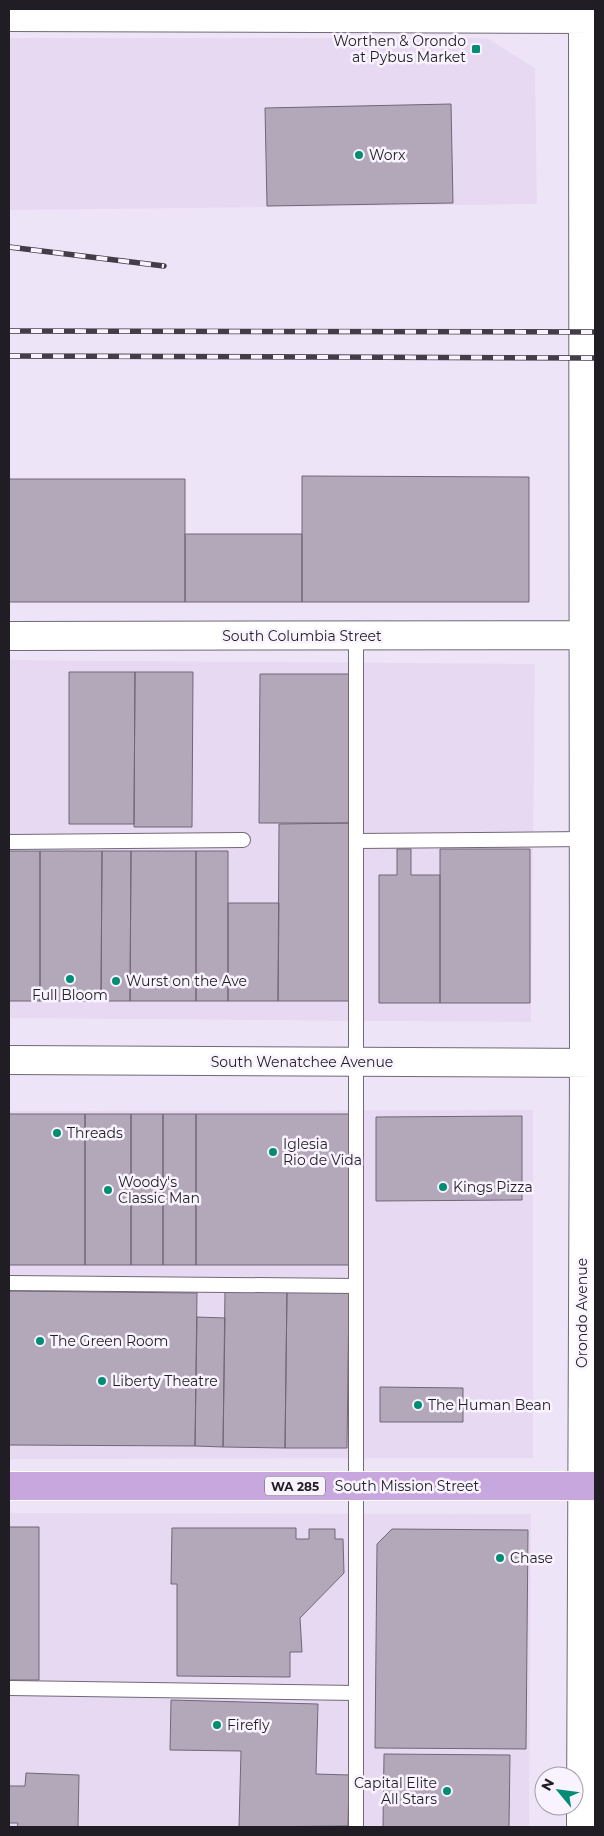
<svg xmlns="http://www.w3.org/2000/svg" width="604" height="1836" font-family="Montserrat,sans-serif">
  <rect width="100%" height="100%" fill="#eee4f7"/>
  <!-- built -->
  <path fill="#e8d9f3" d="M 9,38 L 487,38 L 535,68 L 537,204 L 9,210 Z
    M 9,660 L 535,664 L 531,1022 L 9,1018 Z
    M 533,1110 L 533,1458 L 9,1459 L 9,1111 Z
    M 9,1513 L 531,1514 L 529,1827 L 9,1827 Z"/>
  <!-- building -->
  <path fill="#b2a8ba" stroke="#716778" d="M 451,104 L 453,203 L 267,206 L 265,108 Z
    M 302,476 L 529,477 L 529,602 L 302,602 Z
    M 9,479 L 185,479 L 185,602 L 9,602 Z
    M 185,534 L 302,534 L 302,602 L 185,602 Z
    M 69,672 L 135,672 L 134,824 L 69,824 Z
    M 135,672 L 193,672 L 192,827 L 134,827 Z
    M 260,674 L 355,674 L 355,823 L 259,823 Z
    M 355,823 L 355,1001 L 278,1001 L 279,824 Z
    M 397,849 L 411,849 L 411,875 L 440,875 L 440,1003 L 379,1003 L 379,875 L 397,875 Z
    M 440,849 L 530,849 L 530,1003 L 440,1003 Z
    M 9,851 L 40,851 L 40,1001 L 9,1001 Z
    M 40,851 L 102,851 L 101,1001 L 40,1001 Z
    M 102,851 L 131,851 L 130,1001 L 101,1001 Z
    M 131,851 L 196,851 L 196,1001 L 130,1001 Z
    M 196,851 L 228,851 L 228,1001 L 196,1001 Z
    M 228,903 L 279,903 L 278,1001 L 228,1001 Z
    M 9,1114 L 85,1114 L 85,1265 L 9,1265 Z
    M 85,1114 L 131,1114 L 131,1265 L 85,1265 Z
    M 131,1114 L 163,1114 L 163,1265 L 131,1265 Z
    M 163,1114 L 196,1114 L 196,1265 L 163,1265 Z
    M 196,1114 L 349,1114 L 349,1265 L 196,1265 Z
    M 522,1116 L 522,1200 L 376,1201 L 376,1117 Z
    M 225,1289 L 287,1289 L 285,1448 L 223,1447 Z
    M 287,1289 L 349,1290 L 347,1448 L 285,1448 Z
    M 9,1291 L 197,1293 L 195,1446 L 9,1445 Z
    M 197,1317 L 225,1318 L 223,1447 L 195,1446 Z
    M 380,1387 L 463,1388 L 463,1422 L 380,1422 Z
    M 9,1527 L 39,1527 L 39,1680 L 9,1680 Z
    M 172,1528 L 296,1528 L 296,1539 L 309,1539 L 309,1529 L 335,1529 L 335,1539 L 343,1539 L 344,1573 L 300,1618 L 302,1652 L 290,1652 L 290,1677 L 177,1676 L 177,1584 L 171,1584 Z
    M 392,1529 L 528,1530 L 526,1749 L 375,1748 L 377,1544 Z
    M 171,1700 L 318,1704 L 316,1774 L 349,1775 L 348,1826 L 239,1827 L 241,1751 L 170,1750 Z
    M 384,1754 L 510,1755 L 509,1827 L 383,1827 Z
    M 26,1773 L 79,1775 L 78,1827 L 17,1827 L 18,1823 L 9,1823 L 9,1786 L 25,1786 Z"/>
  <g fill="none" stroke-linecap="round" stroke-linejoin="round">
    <defs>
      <path id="lane" d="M 356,841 L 584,839
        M 9,842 L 243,840
        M 9,1283 L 356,1286
        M 9,1688 L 356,1693
        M 356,1827 L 356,635"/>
      <path id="secondary" d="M 9,17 L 595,19
        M 9,636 L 595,635
        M 9,1060 L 595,1063
        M 581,1827 L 584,1063 L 583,19"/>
      <path id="primary" d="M 9,1486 L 595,1486"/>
    </defs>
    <!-- lane casing -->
    <use href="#lane" stroke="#716878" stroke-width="16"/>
    <!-- secondary casing -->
    <use href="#secondary" stroke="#716878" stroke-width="30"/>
    <!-- primary casing -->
    <use href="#primary" stroke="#fff" stroke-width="30"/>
    <!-- lane -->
    <use href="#lane" stroke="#fff" stroke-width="14"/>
    <!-- secondary -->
    <use href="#secondary" stroke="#fff" stroke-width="28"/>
    <!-- primary -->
    <use href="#primary" stroke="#c8a7df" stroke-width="28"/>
    <defs>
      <path id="rail" d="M 9,247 L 164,266
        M 9,331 L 595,332
        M 9,356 L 595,358"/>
    </defs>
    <!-- rail casing -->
    <use href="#rail" stroke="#423d46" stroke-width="5.5"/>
    <!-- rail -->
    <use href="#rail" stroke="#f9f3ff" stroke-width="4" stroke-dasharray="11" stroke-linecap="butt"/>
  </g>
  <!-- markers -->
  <g fill="#018d75" stroke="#f9f3ff" stroke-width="2">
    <rect x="471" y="44" width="10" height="10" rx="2.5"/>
    <circle cx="359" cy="155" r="5"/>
    <circle cx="70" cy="979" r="5"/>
    <circle cx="116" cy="981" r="5"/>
    <circle cx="57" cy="1133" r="5"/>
    <circle cx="273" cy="1152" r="5"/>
    <circle cx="443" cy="1187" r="5"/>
    <circle cx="108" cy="1190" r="5"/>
    <circle cx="40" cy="1341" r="5"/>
    <circle cx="102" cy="1381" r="5"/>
    <circle cx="418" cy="1405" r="5"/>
    <circle cx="500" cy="1558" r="5"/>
    <circle cx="217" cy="1725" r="5"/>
    <circle cx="447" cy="1791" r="5"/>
  </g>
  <g text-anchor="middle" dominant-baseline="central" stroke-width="5" stroke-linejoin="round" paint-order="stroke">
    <!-- shield labels -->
    <rect fill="#f9f3ff" stroke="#625d66" stroke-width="1" x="265" y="1476.5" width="60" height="19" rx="4"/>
    <g font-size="12" font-weight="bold" fill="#211d24">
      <text x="295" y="1486">WA 285</text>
    </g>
    <!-- poi labels -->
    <g font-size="14" fill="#211d24" stroke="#f9f3ff" text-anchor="start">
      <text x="466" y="41" text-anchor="end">Worthen &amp; Orondo<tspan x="466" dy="16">at Pybus Market</tspan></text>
      <text x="369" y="155">Worx</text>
      <text x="126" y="981">Wurst on the Ave</text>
      <text x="70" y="995" text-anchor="middle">Full Bloom</text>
      <text x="67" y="1133">Threads</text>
      <text x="283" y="1144">Iglesia<tspan x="283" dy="16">Rio de Vida</tspan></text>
      <text x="118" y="1182">Woody's<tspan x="118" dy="16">Classic Man</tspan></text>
      <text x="453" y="1187">Kings Pizza</text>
      <text x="50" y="1341">The Green Room</text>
      <text x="112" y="1381">Liberty Theatre</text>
      <text x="428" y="1405">The Human Bean</text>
      <text x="510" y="1558">Chase</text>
      <text x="227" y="1725">Firefly</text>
      <text x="437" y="1783" text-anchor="end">Capital Elite<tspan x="437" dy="16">All Stars</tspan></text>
    </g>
    <!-- street labels -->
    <g font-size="14" fill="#211d24" stroke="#f9f3ff">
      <text x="302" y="636">South Columbia Street</text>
      <text x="302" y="1062">South Wenatchee Avenue</text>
      <text transform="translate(582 1313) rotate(-90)">Orondo Avenue</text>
      <text x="407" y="1486">South Mission Street</text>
    </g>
  </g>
  <!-- border -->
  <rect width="604" height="1836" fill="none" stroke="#211d24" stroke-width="20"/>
  <!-- north arrow -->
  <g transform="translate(559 1791) rotate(299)"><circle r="24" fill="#f9f3ff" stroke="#a39da7"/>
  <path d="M0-4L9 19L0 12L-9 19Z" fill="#018d75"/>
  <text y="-8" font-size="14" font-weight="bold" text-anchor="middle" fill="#211d24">N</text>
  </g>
</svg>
